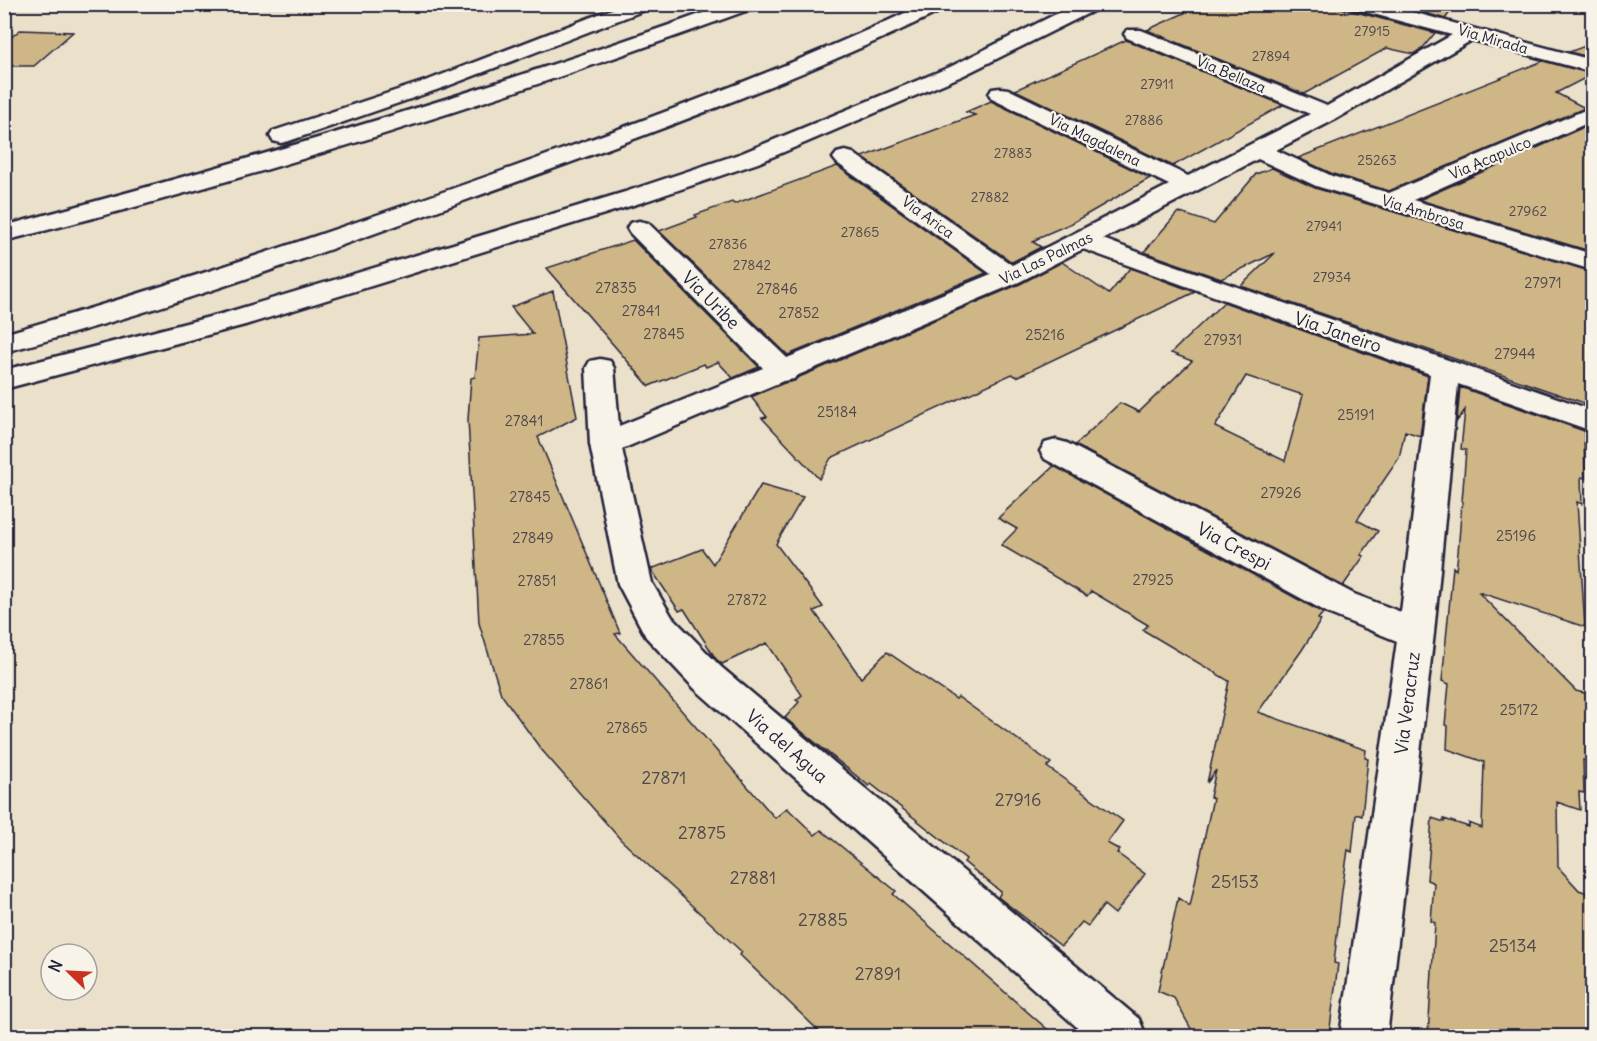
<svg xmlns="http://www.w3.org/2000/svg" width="1597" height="1041" font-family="Delius,sans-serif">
  <rect width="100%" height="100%" fill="#ebe1cb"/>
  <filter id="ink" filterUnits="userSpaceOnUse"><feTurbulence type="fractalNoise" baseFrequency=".0167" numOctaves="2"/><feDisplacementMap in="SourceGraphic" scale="12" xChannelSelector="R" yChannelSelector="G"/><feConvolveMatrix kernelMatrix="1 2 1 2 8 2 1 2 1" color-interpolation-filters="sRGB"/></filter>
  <g filter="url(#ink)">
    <!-- building -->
    <path fill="#cfb686" stroke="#22223b" stroke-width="1.5" fill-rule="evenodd" d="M 1204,4 L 1326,4 L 1435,33 L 1422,49 L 1413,54 L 1387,48 L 1304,94 L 1147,30 Z
      M 1397,4 L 1456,4 L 1445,19 Z
      M 20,30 L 73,32 L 34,66 L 4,66 L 4,43 Z
      M 1126,40 L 1283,105 L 1173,166 L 1015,90 Z
      M 1593,43 L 1593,58 L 1569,52 Z
      M 1543,61 L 1593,74 L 1556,93 L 1585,108 L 1389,191 L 1333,174 L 1298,158 Z
      M 991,101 L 1150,178 L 1072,223 L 1037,238 L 1039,239 L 1033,242 L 1041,247 L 1012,262 L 862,157 L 975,115 L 966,112 Z
      M 1593,123 L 1593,252 L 1419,200 Z
      M 837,166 L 986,273 L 788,355 L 659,231 L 697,217 L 695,215 L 732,202 L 734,204 Z
      M 1272,168 L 1315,188 L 1593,272 L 1593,406 L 1241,286 L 1275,253 L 1221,279 L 1144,252 L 1178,212 L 1214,224 L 1256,174 Z
      M 633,240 L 759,367 L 733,378 L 718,362 L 706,367 L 704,364 L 649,386 L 547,268 Z
      M 1062,262 L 1109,294 L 1130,268 L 1195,292 L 1017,377 L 1012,374 L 831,458 L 819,479 L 762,418 L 767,417 L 751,397 L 784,383 L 794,381 L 797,378 L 1020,284 Z
      M 553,291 L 577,417 L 538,437 L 620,633 L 615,634 L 775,818 L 787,808 L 815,835 L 821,830 L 896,891 L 893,894 L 1055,1036 L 824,1036 L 740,955 L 742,952 L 621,840 L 540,748 L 501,694 L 479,623 L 468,419 L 471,378 L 475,377 L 479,338 L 533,334 L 511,307 Z
      M 1224,302 L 1428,376 L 1420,436 L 1405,431 L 1399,458 L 1357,520 L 1378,531 L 1361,555 L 1364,556 L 1343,586 L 1075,445 L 1120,403 L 1139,412 L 1192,361 L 1171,353 ZM 1246,376 L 1303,395 L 1285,461 L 1215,427 Z
      M 1460,387 L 1584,431 L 1585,478 L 1581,477 L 1582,504 L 1577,502 L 1585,627 L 1478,592 L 1576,691 L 1588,694 L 1588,762 L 1583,760 L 1584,793 L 1579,792 L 1580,810 L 1557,802 L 1558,867 L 1579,890 L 1593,895 L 1593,984 L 1590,983 L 1592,1036 L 1428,1036 L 1435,923 L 1431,921 L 1434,883 L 1427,880 L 1432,818 L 1444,822 L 1444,819 L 1469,827 L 1469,823 L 1482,828 L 1484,762 L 1447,749 L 1448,726 L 1445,725 L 1449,684 L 1442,681 L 1453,567 L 1456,570 L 1458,553 L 1466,450 L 1461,449 L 1465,410 L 1457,421 Z
      M 1054,466 L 1323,613 L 1318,619 L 1321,620 L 1302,650 L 1258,712 L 1366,750 L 1365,758 L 1368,759 L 1362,816 L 1356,814 L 1352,852 L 1348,850 L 1342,891 L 1334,963 L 1338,964 L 1329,1036 L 1195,1036 L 1174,998 L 1158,991 L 1178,898 L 1190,906 L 1213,798 L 1210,797 L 1216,770 L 1207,783 L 1229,681 L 1143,630 L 1148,625 L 1091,591 L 1087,596 L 1001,545 L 1017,529 L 998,518 Z
      M 761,485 L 803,497 L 776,544 L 823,607 L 814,611 L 861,678 L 887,652 L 956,699 L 958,697 L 1051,763 L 1047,767 L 1123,821 L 1107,843 L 1120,850 L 1117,853 L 1145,874 L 1115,914 L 1104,905 L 1088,926 L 1082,922 L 1061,946 L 998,897 L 1001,892 L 964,862 L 966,859 L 871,784 L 869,786 L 785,718 L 799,702 L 796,700 L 802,695 L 767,643 L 722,664 L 716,659 L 684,609 L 679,611 L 651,569 L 702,549 L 713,564 Z"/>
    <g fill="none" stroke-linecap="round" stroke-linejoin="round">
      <defs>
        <path id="minor" d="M 1349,4 L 1382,4 L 1592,60 L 1592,72 L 1472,40 L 1336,119 L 1276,150 L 1332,176 L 1389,193 L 1592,107 L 1592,121 L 1413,200 L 1592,254 L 1592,270 L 1316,186 L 1258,159 L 1103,239 L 1151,257 L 1592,410 L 1592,431 L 1458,384 L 1434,633 L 1387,1036 L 1340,1036 L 1397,641 L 1330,614 L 1045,459 L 1040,451 L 1045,443 L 1056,440 L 1067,443 L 1354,594 L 1401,612 L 1430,374 L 1083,249 L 1019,282 L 796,376 L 794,379 L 783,381 L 622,449 L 652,583 L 672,617 L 721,667 L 1139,1019 L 1146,1036 L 1087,1036 L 695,689 L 646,637 L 618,584 L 590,444 L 586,368 L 590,361 L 600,359 L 610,361 L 614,368 L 619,426 L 763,368 L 630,233 L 627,228 L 630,223 L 639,221 L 648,223 L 787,358 L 991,274 L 837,163 L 833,158 L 837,153 L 845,151 L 853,153 L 1012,265 L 1169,185 L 992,99 L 989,94 L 992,89 L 1000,88 L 1008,89 L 1188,176 L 1310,114 L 1127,38 L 1124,34 L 1127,30 L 1141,30 L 1327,106 L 1452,35 L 1351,8 Z"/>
        <path id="highway" d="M 625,4 L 652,4 L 650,8 L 445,87 L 289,141 L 281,143 L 273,141 L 270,136 L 273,131 L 431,79 Z
          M 728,4 L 756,4 L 754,8 C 508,98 258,178 4,241 L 4,226 C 248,161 490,90 728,4 Z
          M 924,4 L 949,4 L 947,8 C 792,83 631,141 469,199 C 317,255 162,311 4,352 L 4,334 C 184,282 361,222 536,159 C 667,112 798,64 924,4 Z
          M 1076,4 L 1101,4 L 1099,8 L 964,75 L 758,163 L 643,202 L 245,325 L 4,389 L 4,370 L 225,313 L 625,192 L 742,153 L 950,67 Z"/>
      </defs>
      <!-- minor casing -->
      <use href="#minor" stroke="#22223b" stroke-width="5"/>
      <!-- highway casing -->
      <use href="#highway" stroke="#22223b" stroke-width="5"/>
      <!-- minor -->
      <use href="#minor" fill="#f7f3e8" fill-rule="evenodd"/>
      <!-- highway -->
      <use href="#highway" fill="#f7f3e8" fill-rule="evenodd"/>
    </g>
  </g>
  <g text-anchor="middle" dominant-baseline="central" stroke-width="4.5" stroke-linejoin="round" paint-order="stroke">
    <!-- far-number labels -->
    <g font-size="14" fill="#4d474e">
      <text x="1372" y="31">27915</text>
      <text x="1271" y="56">27894</text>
      <text x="1157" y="84">27911</text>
      <text x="1144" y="120">27886</text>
      <text x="1013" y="153">27883</text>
      <text x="1377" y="160">25263</text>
      <text x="990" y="197">27882</text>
      <text x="1528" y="211">27962</text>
      <text x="1324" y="226">27941</text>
      <text x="860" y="232">27865</text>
      <text x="728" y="244">27836</text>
      <text x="752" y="265">27842</text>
      <text x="1332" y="277">27934</text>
    </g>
    <!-- far-street labels -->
    <g font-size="15" fill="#22223b" stroke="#f7f3e8">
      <text transform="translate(1493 39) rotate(16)">Via Mirada</text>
      <text transform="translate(1231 74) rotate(23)">Via Bellaza</text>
      <text transform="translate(1095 140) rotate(26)">Via Magdalena</text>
      <text transform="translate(1490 158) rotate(-23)">Via Acapulco</text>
      <text transform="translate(1423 212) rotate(17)">Via Ambrosa</text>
      <text transform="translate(928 217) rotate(36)">Via Arica</text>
      <text transform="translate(1046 258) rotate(-26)">Via Las Palmas</text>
    </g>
    <!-- number labels -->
    <g font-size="15" fill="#4d474e">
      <text x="1543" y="282">27971</text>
      <text x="616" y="287">27835</text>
      <text x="777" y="288">27846</text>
      <text x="641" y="310">27841</text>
      <text x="799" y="312">27852</text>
      <text x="664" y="333">27845</text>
      <text x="1045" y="334">25216</text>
      <text x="1223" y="339">27931</text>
      <text x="1515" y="353">27944</text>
      <text x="837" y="411">25184</text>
      <text x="1356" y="414">25191</text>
      <text x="524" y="420">27841</text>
      <text x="1281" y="492">27926</text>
      <text x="530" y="496">27845</text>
      <text x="1516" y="535">25196</text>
      <text x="533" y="537">27849</text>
      <text x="1153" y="579">27925</text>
      <text x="537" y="580">27851</text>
      <text x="747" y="599">27872</text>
      <text x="544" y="639">27855</text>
      <text x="589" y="683">27861</text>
      <text x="1519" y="709">25172</text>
      <text x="627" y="727">27865</text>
    </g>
    <!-- street labels -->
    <g font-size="18" fill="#22223b" stroke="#f7f3e8">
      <text transform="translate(711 300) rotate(45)">Via Uribe</text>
      <text transform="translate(1338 332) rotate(19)">Via Janeiro</text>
      <text transform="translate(1234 546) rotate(28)">Via Crespi</text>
      <text transform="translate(1407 703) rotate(-83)">Via Veracruz</text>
      <text transform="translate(787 746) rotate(41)">Via del Agua</text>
    </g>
    <!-- near-number labels -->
    <g font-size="18" fill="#4d474e">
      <text x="664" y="777">27871</text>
      <text x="1018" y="799">27916</text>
      <text x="702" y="832">27875</text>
      <text x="753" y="877">27881</text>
      <text x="1235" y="881">25153</text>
      <text x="823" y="919">27885</text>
      <text x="1513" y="945">25134</text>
      <text x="878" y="973">27891</text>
    </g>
  </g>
  <!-- margin -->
  <rect width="1597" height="1041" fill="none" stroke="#f7f3e8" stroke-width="24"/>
  <rect x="12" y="12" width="1573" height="1017" fill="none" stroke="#22223b" stroke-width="2" filter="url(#ink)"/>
  <!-- north arrow -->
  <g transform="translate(69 972) rotate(294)"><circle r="28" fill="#f7f3e8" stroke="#a29fa3" stroke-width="1.5"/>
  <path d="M0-4.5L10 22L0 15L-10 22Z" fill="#c8321e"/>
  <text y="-9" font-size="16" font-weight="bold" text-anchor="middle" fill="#22223b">N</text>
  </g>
</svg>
